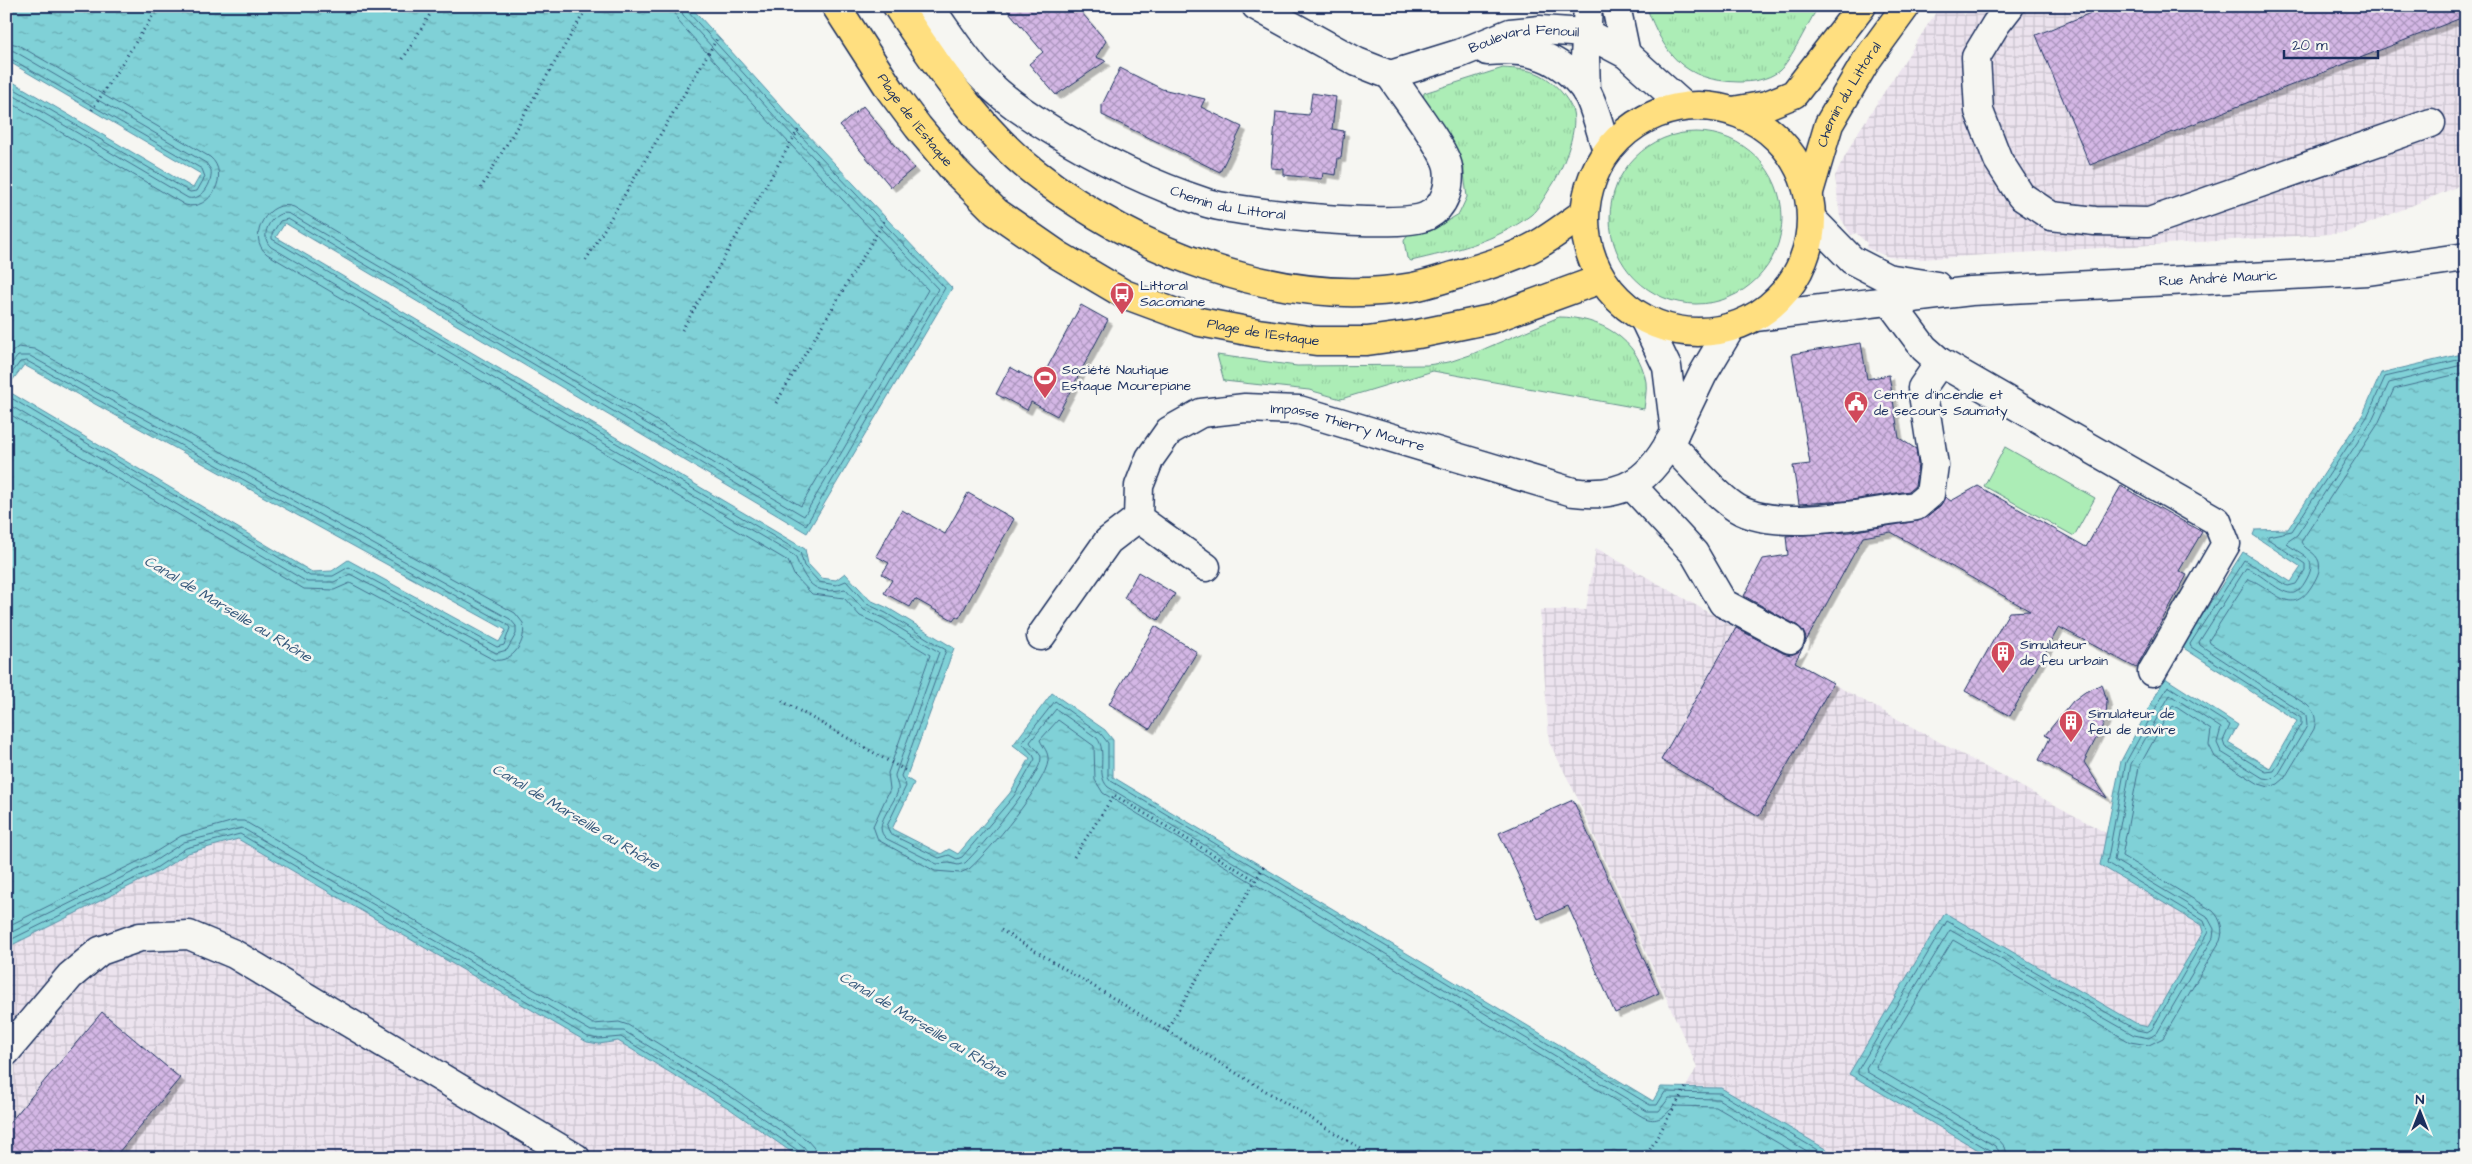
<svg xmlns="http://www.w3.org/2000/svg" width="2472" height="1164" font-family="'Architects Daughter',sans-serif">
  <defs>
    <pattern id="industrial-grid" width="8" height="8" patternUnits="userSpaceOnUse" patternTransform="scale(1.25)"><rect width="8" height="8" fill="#ece3ee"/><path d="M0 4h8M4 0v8" fill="none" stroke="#cac3ce"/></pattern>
    <pattern id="grass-tufts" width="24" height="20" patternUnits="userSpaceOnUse" patternTransform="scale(1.25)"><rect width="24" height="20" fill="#acedb6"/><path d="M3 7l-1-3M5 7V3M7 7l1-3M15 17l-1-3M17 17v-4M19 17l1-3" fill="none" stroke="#93cc9f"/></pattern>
    <pattern id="water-ripples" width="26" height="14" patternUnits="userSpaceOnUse" patternTransform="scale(1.25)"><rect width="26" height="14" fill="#80d1d7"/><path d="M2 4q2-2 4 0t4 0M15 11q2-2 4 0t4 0" fill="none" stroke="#68aab2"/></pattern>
    <pattern id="building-cross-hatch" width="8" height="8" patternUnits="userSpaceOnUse" patternTransform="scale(1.25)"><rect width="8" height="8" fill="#d4b7e5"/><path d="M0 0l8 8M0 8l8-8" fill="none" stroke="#ab95bd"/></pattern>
    <filter id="shadow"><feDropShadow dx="4.5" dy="4.5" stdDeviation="0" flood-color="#0004"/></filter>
  </defs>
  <rect width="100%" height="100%" fill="#f6f6f2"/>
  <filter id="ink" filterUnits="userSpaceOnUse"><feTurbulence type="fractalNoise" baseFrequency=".02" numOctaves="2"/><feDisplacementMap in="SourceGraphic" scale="10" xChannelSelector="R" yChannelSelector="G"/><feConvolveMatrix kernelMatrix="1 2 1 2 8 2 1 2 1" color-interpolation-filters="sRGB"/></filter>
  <g filter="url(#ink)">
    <!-- industrial -->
    <path fill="url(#industrial-grid)" d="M 1940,6 L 1954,6 L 1964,15 L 1972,6 L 2466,6 L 2466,183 L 2346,233 L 1920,259 L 1889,257 L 1866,248 L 1867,243 L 1856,233 L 1851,235 L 1840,217 L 1835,176 L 1855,137 Z
      M 1596,548 L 1826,680 L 2108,834 L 2101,865 L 2201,925 L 2203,932 L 2148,1027 L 2139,1025 L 1945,914 L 1850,1074 L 1992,1158 L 1841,1158 L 1721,1088 L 1686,1087 L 1697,1067 L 1577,797 L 1549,742 L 1540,610 L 1586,610 Z
      M 238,839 L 587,1042 L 599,1044 L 618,1041 L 729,1109 L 800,1158 L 6,1158 L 6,948 L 158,872 L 188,853 Z"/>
    <!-- grass -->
    <path fill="url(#grass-tufts)" stroke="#648e8a" d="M 1646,6 L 1819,6 C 1808,22 1791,61 1779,71 C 1768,80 1751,82 1739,82 C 1683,81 1665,55 1646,6 Z
      M 1503,68 C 1516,69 1529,69 1541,75 C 1553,81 1569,98 1573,112 C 1578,132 1561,174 1549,190 C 1544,198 1538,209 1531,215 C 1495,242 1453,251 1411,261 L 1407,258 L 1404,241 L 1407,235 L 1442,224 L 1459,214 L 1467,197 L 1463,165 L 1423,102 L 1424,93 Z
      M1610 218a86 86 0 1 1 172 0a86 86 0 1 1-172 0Z
      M 1559,317 C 1600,317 1639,339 1646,382 C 1647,390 1645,400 1644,409 L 1433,371 L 1341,399 L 1309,390 L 1224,381 L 1217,355 L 1297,366 L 1427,365 L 1449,362 L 1470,355 Z"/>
    <!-- garden -->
    <path fill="#acedb6" stroke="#648e8a" d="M 2005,447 L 2095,498 L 2074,536 L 1984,486 Z"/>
    <!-- water -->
    <path fill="url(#water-ripples)" stroke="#5890a7" d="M 6,6 L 690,6 L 787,113 L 952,288 L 807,533 L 285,223 L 276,237 L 805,549 L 808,564 L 821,578 L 836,580 L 845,573 L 870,600 L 888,608 L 954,648 L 906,778 L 914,783 L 892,829 L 941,854 L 949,849 L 958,854 L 1010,793 L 1030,758 L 1013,745 L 1052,693 L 1105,730 L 1113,740 L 1113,777 L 1653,1101 L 1661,1087 L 1721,1088 L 1841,1158 L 800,1158 L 730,1109 L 618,1041 L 599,1044 L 587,1042 L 238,839 L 188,853 L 158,872 L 6,948 L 6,390 L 312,572 L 332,571 L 348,560 L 499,642 L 506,630 L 24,365 L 6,389 L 6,78 L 193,188 L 201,174 L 6,60 Z
      M 2466,353 L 2466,1158 L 1992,1158 L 1849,1074 L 1945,913 L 2139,1025 L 2148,1027 L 2203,932 L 2201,925 L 2100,865 L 2121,761 L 2165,678 L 2238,725 L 2228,743 L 2270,768 L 2297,721 L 2182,647 L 2243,552 L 2291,582 L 2301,567 L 2253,535 L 2255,530 L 2288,529 L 2363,414 L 2381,373 Z"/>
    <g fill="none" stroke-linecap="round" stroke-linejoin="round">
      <!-- shore -->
      <path stroke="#43708e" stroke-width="1" d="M 673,6 L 678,21 L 773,126 L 928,290 L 801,506 L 294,207 C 269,197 245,237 267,254 L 788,561 L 794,575 L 812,594 L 844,598 L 860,616 L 880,625 L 930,655 L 888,773 L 890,789 L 873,826 L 878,840 L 935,871 L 960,873 L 969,869 C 988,853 1046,783 1048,761 C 1049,752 1043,747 1040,740 L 1058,720 L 1094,746 L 1095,780 L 1103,793 L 1643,1117 C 1657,1124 1665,1116 1674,1106 L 1716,1107 L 1804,1158
        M 680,6 L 683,15 L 779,121 L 938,289 L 804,516 L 290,214 C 274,208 257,235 271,247 L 795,556 C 806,582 813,596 845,589 L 864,610 L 883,618 L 939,652 L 895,775 C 895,780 899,785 898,790 C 895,805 870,826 887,839 L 937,864 L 949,863 L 958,865 L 965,863 C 980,849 1043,774 1041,757 C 1040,750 1032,747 1030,742 L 1056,709 L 1097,738 C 1108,752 1095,774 1108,787 L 1647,1111 L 1659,1111 L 1669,1098 L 1718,1099 L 1819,1158
        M 686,6 L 688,12 L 783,117 L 945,288 L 806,525 L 288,219 L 280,221 L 272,234 L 272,239 L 800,552 L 804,566 L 819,582 L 836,585 L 846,581 L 867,604 L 886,613 L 946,650 L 901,776 L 906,786 L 887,826 L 890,834 L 939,858 L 949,855 L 957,859 L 962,857 L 1014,796 L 1035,759 L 1033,755 L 1022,743 L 1055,701 L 1101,734 L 1108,743 L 1108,777 L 1111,781 L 1650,1105 L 1657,1105 L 1665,1092 L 1720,1093 L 1831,1158
        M 6,42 L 18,45 L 210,157 C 231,174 210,212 185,205 L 6,100
        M 6,50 L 14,51 L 206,163 L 211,170 C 213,183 202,201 188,198 L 6,91
        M 6,56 L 202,169 L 205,177 L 197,191 L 190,192 L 6,84
        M 6,357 L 18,347 L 34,349 L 515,613 L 523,623 C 527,641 513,663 494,660 L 350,583 L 334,590 L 304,589 L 6,412
        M 6,370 L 18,356 L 30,356 L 510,619 L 516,626 L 516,634 L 507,650 L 496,653 L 350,574 L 334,582 L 307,582 L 6,403
        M 6,381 L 20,362 L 27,361 L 507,624 L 510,628 L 504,645 L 497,647 L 349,567 L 333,576 L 310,576 L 6,395
        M 6,927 L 149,856 L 181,836 L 234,821 L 244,821 L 593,1024 L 619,1022 L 628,1025 L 740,1094 L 807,1140 L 814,1148 L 816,1158
        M 6,935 L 153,862 L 184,842 L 242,828 L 591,1031 L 624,1031 L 736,1100 L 803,1146 L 807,1151 L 808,1158
        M 6,942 L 156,868 L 186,848 L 240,834 L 588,1037 L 599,1039 L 621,1037 L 732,1105 L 800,1152 L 802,1158
        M 1994,1158 L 1991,1151 L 1858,1074 L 1858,1070 L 1947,921 L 2137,1030 L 2147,1032 L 2152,1029 L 2208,932 L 2204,921 L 2107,863 L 2126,762 L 2168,686 L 2230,725 L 2223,741 L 2225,747 L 2266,772 L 2274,771 L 2301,724 L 2301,718 L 2191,647 L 2190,644 L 2244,560 L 2288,586 L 2296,584 L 2305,570 L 2305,564 L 2268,539 L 2268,536 L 2292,531 L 2367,417 L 2385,377 L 2466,358
        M 2000,1158 L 1999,1151 L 1995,1146 L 1867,1072 L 1866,1068 L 1950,930 L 2134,1035 L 2149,1038 L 2157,1033 L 2213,938 L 2214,929 L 2207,916 L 2114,860 L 2131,764 L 2170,695 L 2221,728 L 2217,743 L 2221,752 L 2263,778 L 2271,779 L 2278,775 L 2307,726 L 2306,715 L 2200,645 L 2199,642 L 2246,568 C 2259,571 2281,596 2294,593 C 2299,591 2302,587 2305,582 C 2319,559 2306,557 2288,545 L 2287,542 L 2297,535 L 2372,420 L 2389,383 L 2466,364
        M 2008,1158 L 2005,1147 L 1999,1140 L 1877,1069 L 1876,1066 L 1953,940 L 2130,1042 L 2149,1045 L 2163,1038 L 2220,941 C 2224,930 2221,919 2213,911 L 2122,856 L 2139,767 L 2173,705 L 2211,730 L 2209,745 L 2215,757 L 2259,784 L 2269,787 L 2278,784 L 2284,779 L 2314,729 C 2317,719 2315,712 2307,705 L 2210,643 L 2209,640 L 2248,579 C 2271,585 2290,620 2311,587 C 2316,579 2321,571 2319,562 C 2316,552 2305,550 2301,542 L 2378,424 L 2394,389 L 2466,372"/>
    </g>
    <!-- building -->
    <path fill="url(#building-cross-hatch)" stroke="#1b2f5e" filter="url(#shadow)" d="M 1004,6 L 1076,6 L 1106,41 L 1096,57 L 1106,61 L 1056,95 L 1029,64 L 1043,52 Z
      M 2108,6 L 2466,6 L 2466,16 L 2090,165 L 2036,35 Z
      M 1120,68 L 1162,89 L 1205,99 L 1201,107 L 1242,127 L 1220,172 L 1102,115 L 1102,105 Z
      M 1312,93 L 1336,97 L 1332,129 L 1344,131 L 1341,158 L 1338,158 L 1336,175 L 1323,173 L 1322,179 L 1284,175 L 1284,169 L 1271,168 L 1276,112 L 1309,115 Z
      M 863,106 L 914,168 L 891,187 L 840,126 Z
      M 1081,305 L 1108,320 L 1057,416 L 1031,402 L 1027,410 L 996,394 L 1010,367 L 1039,383 Z
      M 1861,343 L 1867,379 L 1889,375 L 1899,438 L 1916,449 L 1918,465 L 1915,486 L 1909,491 L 1845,501 L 1799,504 L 1793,466 L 1810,464 L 1792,354 Z
      M 1978,486 L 2086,547 L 2121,486 L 2202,532 L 2179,571 L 2187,575 L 2136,668 L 2059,627 L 2010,716 L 1965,691 L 2009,612 L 2030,611 L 1891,532 L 1863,537 L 1804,645 L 1806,638 L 1803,631 L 1798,626 L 1744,596 L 1763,559 L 1788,555 L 1786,536 L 1849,532 L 1918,521 L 1940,506 L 1945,497 L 1951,501 Z
      M 968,493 L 1014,519 L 959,618 L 956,616 L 953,620 L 915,599 L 910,607 L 884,593 L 892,580 L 882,574 L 889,563 L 876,556 L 902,510 L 945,534 Z
      M 1138,572 L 1175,594 L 1158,620 L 1124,598 Z
      M 1155,626 L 1197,652 L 1150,729 L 1109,704 Z
      M 1736,628 L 1783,653 L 1791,655 L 1798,652 L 1803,647 L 1795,662 L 1833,683 L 1759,816 L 1661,760 Z
      M 2102,684 L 2107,701 L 2106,719 L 2084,762 L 2107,798 L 2039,760 L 2050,738 L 2045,735 L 2073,701 L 2085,692 Z
      M 1573,800 L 1659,993 L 1615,1013 L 1568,906 L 1538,919 L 1499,833 Z
      M 102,1012 L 180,1078 L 114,1158 L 6,1158 L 6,1127 Z"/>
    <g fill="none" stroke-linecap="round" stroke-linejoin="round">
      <defs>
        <g id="minor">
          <path id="s1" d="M 929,6 C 946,29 964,59 984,79 C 1002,98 1027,115 1050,129 C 1098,159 1152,185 1207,203 C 1239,213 1400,230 1427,216 C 1445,207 1451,186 1448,167 C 1444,147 1403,95 1390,75"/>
          <path id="s2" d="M 1256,6 L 1357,62 L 1390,75 L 1461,53 L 1510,33 L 1540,30 L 1586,33 L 1626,54 L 1684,106"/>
          <path d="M 1616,6 L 1626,54"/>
          <path d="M 2010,6 L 1996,24 L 1976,57 L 1979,111 L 1998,160 L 2021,196 L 2051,216 L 2095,221 L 2149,222 L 2431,123"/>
          <path d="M 1487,51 C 1529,47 1560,56 1586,91 C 1595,105 1601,134 1607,150"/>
          <path d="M 1586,92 L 1585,57 L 1588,6"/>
          <path d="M 1812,219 L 1852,260 L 1887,278 L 1937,286"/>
          <path d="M 1889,301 L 1924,348 L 1940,362 L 2217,521 L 2226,544 L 2152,672"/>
          <path id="s3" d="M 1755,317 L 1971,291 L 2368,271 L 2466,257"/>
          <path d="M 1644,319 L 1667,367 L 1675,432 L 1703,374 L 1731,327"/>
          <path d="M 1669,443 C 1690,463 1709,488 1732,505 C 1771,535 1869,512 1916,506 L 1930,494 L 1934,465 L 1922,388 L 1940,362"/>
          <path d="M 1632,486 L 1694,553 L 1723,603 L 1790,639"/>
          <path id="s4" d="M 1206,567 L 1138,518 L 1139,486 L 1150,458 L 1169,431 L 1201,413 L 1245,408 L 1299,410 L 1573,492 C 1625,499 1652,479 1675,432"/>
          <path d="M 1041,636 L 1108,541 L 1138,518"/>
          <path d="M 6,1052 L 70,976 L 100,951 L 140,937 L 189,935 L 234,954 L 576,1158"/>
        </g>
        <g id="major">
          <path id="s5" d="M 836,6 L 891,91 L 918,127 L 954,170 L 996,212 L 1058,255 L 1124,294 L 1200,322 L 1258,333 L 1316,341 L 1367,341 L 1418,334 L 1491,319 L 1601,279"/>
          <path d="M 897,6 C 934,62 981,131 1034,172 C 1136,252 1282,310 1413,287 C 1429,284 1445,278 1460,274 C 1485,266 1514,258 1537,245 C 1553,236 1568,224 1584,213"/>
          <circle cx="1698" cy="219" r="113"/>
          <path d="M 1733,111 L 1767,105 L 1794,94 L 1862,6"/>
          <path id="s6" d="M 1809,192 L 1829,124 L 1866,61 L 1906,6"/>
        </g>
      </defs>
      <!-- minor casing -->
      <use href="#minor" stroke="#1b2f5e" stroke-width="31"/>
      <!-- major casing -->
      <use href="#major" stroke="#1b2f5e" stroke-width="31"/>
      <!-- path -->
      <path stroke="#1b2f5e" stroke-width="3" stroke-dasharray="1 4" stroke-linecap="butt" d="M 403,59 L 435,6
        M 92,110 L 159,6
        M 481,188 L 588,6
        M 586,260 L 718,37
        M 682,330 L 800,127
        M 776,403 L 886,218
        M 782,701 L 908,772
        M 1074,857 L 1114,795 L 1255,880
        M 1001,930 L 1376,1158
        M 1166,1031 L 1264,866
        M 1645,1158 L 1686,1087"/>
      <!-- minor -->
      <use href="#minor" stroke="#f6f6f2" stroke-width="28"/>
      <!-- major -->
      <use href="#major" stroke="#ffdf80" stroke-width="28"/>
    </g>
  </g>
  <!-- icons -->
  <defs>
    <symbol id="bus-pin" viewBox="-11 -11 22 30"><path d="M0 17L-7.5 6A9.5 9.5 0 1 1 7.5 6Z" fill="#d1495b" stroke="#f6f6f2"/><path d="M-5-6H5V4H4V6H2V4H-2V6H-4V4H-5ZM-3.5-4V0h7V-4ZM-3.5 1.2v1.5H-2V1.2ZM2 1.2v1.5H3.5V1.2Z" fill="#fff"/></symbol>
    <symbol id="stadium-pin" viewBox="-11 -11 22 30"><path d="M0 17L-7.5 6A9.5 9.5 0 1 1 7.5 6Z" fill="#d1495b" stroke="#f6f6f2"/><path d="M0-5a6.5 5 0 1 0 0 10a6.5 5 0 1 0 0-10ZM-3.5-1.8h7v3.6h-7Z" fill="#fff"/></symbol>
    <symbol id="civic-pin" viewBox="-11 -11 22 30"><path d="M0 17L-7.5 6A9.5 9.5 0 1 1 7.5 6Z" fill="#d1495b" stroke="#f6f6f2"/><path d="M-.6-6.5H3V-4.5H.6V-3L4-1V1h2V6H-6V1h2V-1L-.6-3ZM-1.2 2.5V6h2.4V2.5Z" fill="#fff"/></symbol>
    <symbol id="building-pin" viewBox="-11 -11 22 30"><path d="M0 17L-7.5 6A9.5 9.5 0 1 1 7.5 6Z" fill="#d1495b" stroke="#f6f6f2"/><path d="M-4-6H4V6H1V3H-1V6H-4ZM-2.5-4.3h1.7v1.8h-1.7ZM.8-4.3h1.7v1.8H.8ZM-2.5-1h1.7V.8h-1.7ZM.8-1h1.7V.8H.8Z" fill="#fff"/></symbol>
  </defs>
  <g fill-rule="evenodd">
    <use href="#bus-pin" x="1108" y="280" width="28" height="38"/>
    <use href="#stadium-pin" x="1031" y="364" width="28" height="38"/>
    <use href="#civic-pin" x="1842" y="389" width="28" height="38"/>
    <use href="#building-pin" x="1989" y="639" width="28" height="38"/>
    <use href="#building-pin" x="2057" y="708" width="28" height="38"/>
  </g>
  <g text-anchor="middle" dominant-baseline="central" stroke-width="5" stroke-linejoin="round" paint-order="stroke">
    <!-- street labels -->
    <g font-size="14" fill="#1b2f5e" stroke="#f6f6f2">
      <text stroke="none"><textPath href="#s2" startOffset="291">Boulevard Fenouil</textPath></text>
      <text stroke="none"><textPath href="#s6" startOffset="106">Chemin du Littoral</textPath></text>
      <text stroke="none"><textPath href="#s5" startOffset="139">Plage de l'Estaque</textPath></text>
      <text stroke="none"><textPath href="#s1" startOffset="369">Chemin du Littoral</textPath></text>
      <text stroke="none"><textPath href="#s3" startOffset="465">Rue André Mauric</textPath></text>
      <text stroke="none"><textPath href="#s5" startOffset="559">Plage de l'Estaque</textPath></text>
      <text stroke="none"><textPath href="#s4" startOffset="365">Impasse Thierry Mourre</textPath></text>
    </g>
    <!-- poi labels -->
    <g font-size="14" fill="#1b2f5e" stroke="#f6f6f2" text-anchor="start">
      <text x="1140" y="286">Littoral<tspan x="1140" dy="16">Sacomane</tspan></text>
      <text x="1062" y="370">Société Nautique<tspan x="1062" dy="16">Estaque Mourepiane</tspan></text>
      <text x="1874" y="395">Centre d’incendie et<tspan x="1874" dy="16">de secours Saumaty</tspan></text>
      <text x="2020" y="645">Simulateur<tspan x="2020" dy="16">de feu urbain</tspan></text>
      <text x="2088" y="714">Simulateur de<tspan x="2088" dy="16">feu de navire</tspan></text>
    </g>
    <!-- water labels -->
    <g font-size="15" font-style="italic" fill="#34587c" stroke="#f6f6f2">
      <text transform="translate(228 609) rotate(31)">Canal de Marseille au Rhône</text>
      <text transform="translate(576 817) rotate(31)">Canal de Marseille au Rhône</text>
      <text transform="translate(923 1025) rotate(31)">Canal de Marseille au Rhône</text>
    </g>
  </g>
  <!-- margin -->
  <rect width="2472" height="1164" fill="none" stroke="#f6f6f2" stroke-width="25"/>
  <rect x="12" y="12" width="2447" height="1139" fill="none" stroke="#1b2f5e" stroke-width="2" filter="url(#ink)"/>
  <!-- north arrow -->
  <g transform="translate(2420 1112)" stroke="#f6f6f2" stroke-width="4" paint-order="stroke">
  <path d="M0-4L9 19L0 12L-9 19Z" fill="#1b2f5e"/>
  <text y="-8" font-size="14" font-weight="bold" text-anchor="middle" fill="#1b2f5e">N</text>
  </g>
  <!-- scale -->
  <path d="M2284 50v8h94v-8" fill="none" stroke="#1b2f5e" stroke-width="2.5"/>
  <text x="2292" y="50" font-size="15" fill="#1b2f5e" stroke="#f6f6f2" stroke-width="4" paint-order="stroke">20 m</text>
</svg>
